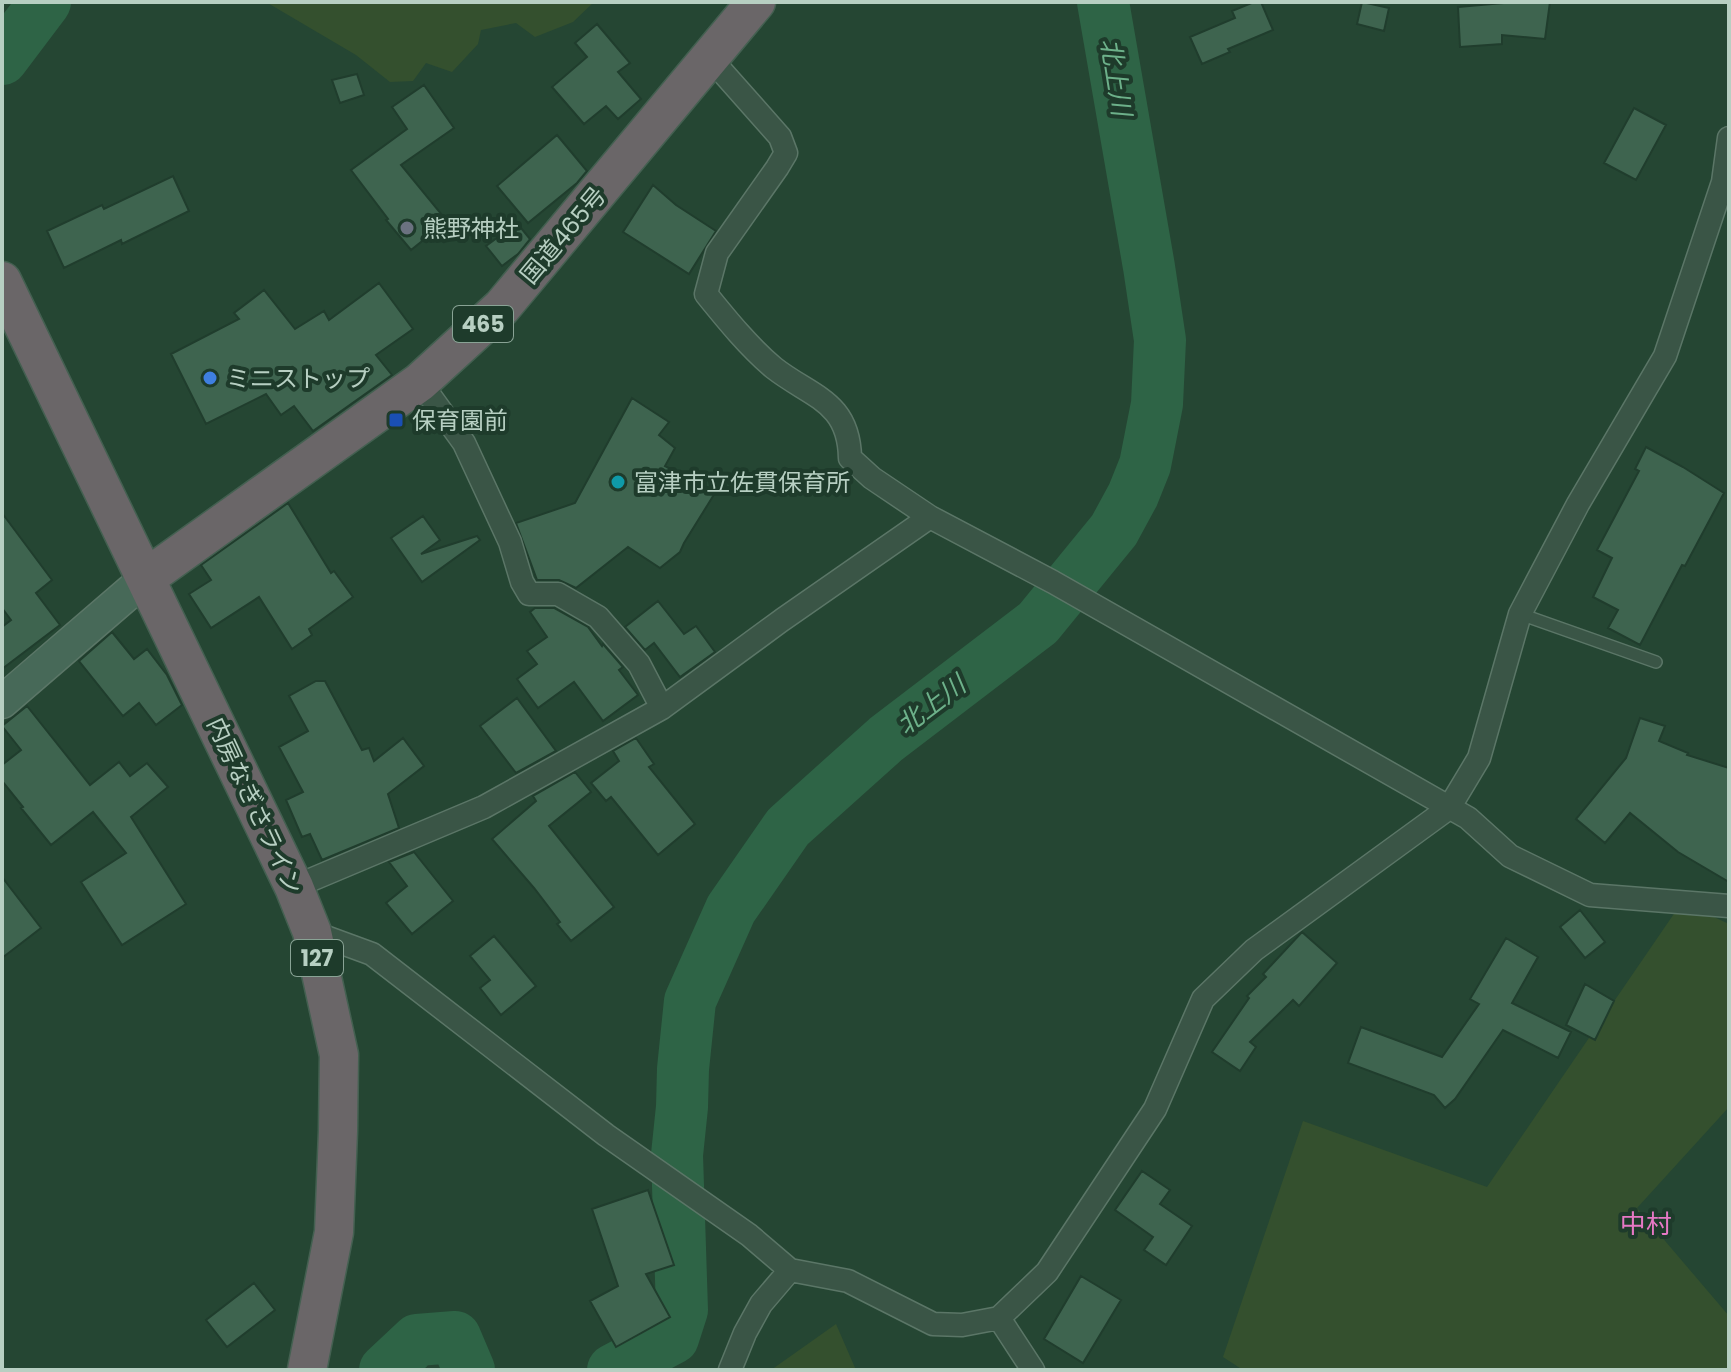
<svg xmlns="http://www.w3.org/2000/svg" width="1731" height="1372" font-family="Poppins,'Noto Sans JP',sans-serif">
  <rect width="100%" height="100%" fill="#254633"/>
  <!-- green -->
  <path fill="#34502e" d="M 266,2 L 594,2 L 573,22 L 535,37 L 516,23 L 481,30 L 478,44 L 452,72 L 426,63 L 413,81 L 390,82 L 356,55 Z
    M 1682,902 L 1729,924 L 1729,1107 L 1637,1208 L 1729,1316 L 1729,1370 L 1243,1370 L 1223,1357 L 1303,1121 L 1487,1187 Z
    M 836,1324 L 856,1370 L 771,1370 Z"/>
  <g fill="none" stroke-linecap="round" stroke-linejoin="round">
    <!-- river -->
    <path stroke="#2e6446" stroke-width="52" d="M 2,59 L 45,2
      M 385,1370 L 417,1340 L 455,1337 L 469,1370
      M 613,1370 L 673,1338 L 682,1310 L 677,1155 L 682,1107 L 683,1069 L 690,1001 L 731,909 L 788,827 L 886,739 L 1038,623 L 1114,530 L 1133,495 L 1145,465 L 1157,404 L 1160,340 L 1149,267 L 1103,2"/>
  </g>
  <!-- building -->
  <path fill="#3e644f" stroke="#203d2d" stroke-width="2" d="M 1254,2 L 1261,2 L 1273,30 L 1228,49 L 1230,52 L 1202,64 L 1190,37 L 1235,18 L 1232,11 Z
    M 1362,2 L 1389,8 L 1384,31 L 1357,24 Z
    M 1515,2 L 1550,2 L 1545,39 L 1502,35 L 1502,44 L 1460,47 L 1458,7 Z
    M 597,24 L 630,63 L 618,72 L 641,99 L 618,119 L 606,106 L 584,124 L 552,87 L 587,57 L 575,43 Z
    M 357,74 L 364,95 L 340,103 L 332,80 Z
    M 424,85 L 454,128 L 401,165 L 447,221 L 411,250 L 386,220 L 388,219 L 351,170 L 407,129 L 392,107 Z
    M 1634,108 L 1666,125 L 1636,180 L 1604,163 Z
    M 557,135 L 587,171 L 577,183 L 528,223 L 497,186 Z
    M 173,176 L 189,211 L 122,244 L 121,240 L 64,268 L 47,231 L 102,205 L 104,209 Z
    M 653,185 L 676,205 L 716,231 L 689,274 L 623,232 Z
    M 517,223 L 530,239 L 518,254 L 502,266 L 486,246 Z
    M 379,283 L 413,329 L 376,355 L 392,375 L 313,431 L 294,406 L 281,415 L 266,394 L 206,424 L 171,354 L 239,319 L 234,313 L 264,290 L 295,329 L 324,311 L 329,320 Z
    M 632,398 L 669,422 L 659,435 L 675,448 L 665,466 L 715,493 L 684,543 L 680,552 L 660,568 L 628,547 L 576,588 L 559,580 L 537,580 L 516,523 L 575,503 Z
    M 1646,447 L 1683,467 L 1724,493 L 1685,566 L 1682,565 L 1640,645 L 1608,628 L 1618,610 L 1593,597 L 1612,558 L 1597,550 L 1639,471 L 1635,469 Z
    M 288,503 L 331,573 L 334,571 L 353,597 L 309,629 L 312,635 L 292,649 L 259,597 L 211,628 L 189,594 L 211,580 L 201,565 Z
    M 2,513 L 52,580 L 36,593 L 60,625 L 2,669 L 2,627 L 11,620 L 2,608 Z
    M 423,516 L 440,540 L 421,554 L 477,536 L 480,540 L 422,582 L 391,538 Z
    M 658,601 L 684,634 L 696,626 L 715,652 L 680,677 L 654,643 L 645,650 L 625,627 Z
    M 535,608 L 554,608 L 588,627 L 602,646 L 603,644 L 623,667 L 619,670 L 638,695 L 603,721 L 574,682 L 538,708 L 517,679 L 537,664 L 527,651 L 547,637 L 530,612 Z
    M 112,632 L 134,659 L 147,649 L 167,675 L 182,705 L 156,725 L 139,703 L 123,716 L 79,661 Z
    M 316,681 L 325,681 L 362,750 L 369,748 L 374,761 L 403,738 L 424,766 L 388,794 L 399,828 L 322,860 L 310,834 L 302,837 L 286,800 L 303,792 L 279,747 L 308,731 L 289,696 Z
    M 517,698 L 556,751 L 516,773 L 480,726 Z
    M 27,706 L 90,785 L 119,762 L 130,776 L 147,763 L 168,787 L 131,817 L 186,904 L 122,945 L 81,882 L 126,853 L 93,812 L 51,845 L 21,808 L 23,807 L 2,781 L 2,765 L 21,750 L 2,726 Z
    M 1640,718 L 1665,726 L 1659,741 L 1688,753 L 1687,755 L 1729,768 L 1729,882 L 1678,852 L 1630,813 L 1605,843 L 1576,819 L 1626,758 Z
    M 636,738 L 654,764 L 649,767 L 695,824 L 658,855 L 611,797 L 606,801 L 591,783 L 619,761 L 613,751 Z
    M 575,772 L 591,792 L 549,826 L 614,907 L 571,941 L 557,924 L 560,922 L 534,888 L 492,839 L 536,801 L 533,796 Z
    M 414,852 L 453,901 L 412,934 L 386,903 L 407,886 L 389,862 Z
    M 2,877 L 41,928 L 2,958 Z
    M 1580,910 L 1605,942 L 1585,958 L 1560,927 Z
    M 1302,932 L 1337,963 L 1299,1006 L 1293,1000 L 1250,1042 L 1256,1047 L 1240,1071 L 1212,1052 L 1249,998 L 1247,996 L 1266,977 L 1263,974 Z
    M 494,936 L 536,986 L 501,1015 L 480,988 L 490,980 L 470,956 Z
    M 1506,938 L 1538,957 L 1512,1003 L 1571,1032 L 1558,1058 L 1503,1030 L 1455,1099 L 1445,1108 L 1434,1095 L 1348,1063 L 1361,1027 L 1442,1057 L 1479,1004 L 1470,999 Z
    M 1585,984 L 1614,1001 L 1595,1040 L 1566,1025 Z
    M 1142,1171 L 1170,1190 L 1160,1204 L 1192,1226 L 1166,1265 L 1144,1250 L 1153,1237 L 1115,1210 Z
    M 648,1190 L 674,1265 L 646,1274 L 670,1317 L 616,1347 L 590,1301 L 618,1286 L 592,1209 Z
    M 1081,1276 L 1121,1300 L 1083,1363 L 1044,1339 Z
    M 254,1283 L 275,1310 L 227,1347 L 206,1320 Z"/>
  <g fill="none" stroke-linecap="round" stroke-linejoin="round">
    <defs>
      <path id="service" d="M 1520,614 L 1656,662"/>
      <path id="minor" d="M 710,58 L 780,137 L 786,153 L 777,168 L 717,253 L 706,294 C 727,320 749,347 774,368 C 811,397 849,401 850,458 L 872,478 L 930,517 L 1053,582 L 1468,818 L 1510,856 L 1590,895 L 1729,906
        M 420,382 L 464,443 L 510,542 L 522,582 L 529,594 L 558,594 L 598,617 L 639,664 L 662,708
        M 294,887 L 484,807 L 662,708 L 782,620 L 930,517
        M 312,932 L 372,954 L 606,1135 L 749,1235 L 790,1270 L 848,1281 L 933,1324 L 962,1325 L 999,1318 L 1047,1272 L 1155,1109 L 1203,999 L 1254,950 L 1449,808 L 1479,758 L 1520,614 L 1578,504 L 1665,356 L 1723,182 L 1729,138
        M 999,1318 L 1033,1370
        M 730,1370 L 745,1333 L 761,1304 L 790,1270"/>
      <path id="secondary" d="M 2,702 L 146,578"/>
      <path id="trunk" d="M 2,281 L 294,887 L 312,932 L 339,1055 L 338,1131 L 334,1232 L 307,1370
        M 146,578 L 420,382 L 502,307 L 756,2"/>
    </defs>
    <!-- service casing -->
    <use href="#service" stroke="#5b7667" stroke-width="14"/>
    <!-- minor casing -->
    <use href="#minor" stroke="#5b7667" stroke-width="25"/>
    <!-- secondary casing -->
    <use href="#secondary" stroke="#5b7667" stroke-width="35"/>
    <!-- trunk casing -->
    <use href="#trunk" stroke="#446051" stroke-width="41"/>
    <!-- service -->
    <use href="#service" stroke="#3a5546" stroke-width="11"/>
    <!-- minor -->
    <use href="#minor" stroke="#3a5546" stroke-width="22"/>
    <!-- secondary -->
    <use href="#secondary" stroke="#476958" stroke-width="32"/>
    <!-- trunk -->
    <use href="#trunk" stroke="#6a6668" stroke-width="38"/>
  </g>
  <!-- markers -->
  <circle fill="#6b7280" stroke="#1e3b2b" stroke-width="3" cx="407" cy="228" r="8"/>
  <circle fill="#3f7fe0" stroke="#1e3b2b" stroke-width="3" cx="210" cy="378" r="8"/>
  <rect fill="#1a4fb4" stroke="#1e3b2b" stroke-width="3" x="388" y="412" width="16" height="16" rx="4"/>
  <circle fill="#0f9aa8" stroke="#1e3b2b" stroke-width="3" cx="618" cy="482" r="8"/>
  <g text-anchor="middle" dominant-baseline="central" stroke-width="8" stroke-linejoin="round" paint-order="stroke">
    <!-- shield labels -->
    <g fill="#1e3b2b" stroke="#89a395" stroke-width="2">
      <rect x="453" y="306" width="60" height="36" rx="6"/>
      <rect x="291" y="940" width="52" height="36" rx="6"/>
    </g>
    <g font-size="22" font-weight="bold" fill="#b7cfc2">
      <text x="483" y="324">465</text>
      <text x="317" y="958">127</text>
    </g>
    <!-- poi labels -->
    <g font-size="24" fill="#b7cfc2" stroke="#1e3b2b" text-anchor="start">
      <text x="423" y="228">熊野神社</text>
      <text x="226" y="378">ミニストップ</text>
      <text x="412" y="420">保育園前</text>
      <text x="634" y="482">富津市立佐貫保育所</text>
    </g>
    <!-- street labels -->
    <g font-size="24" fill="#b7cfc2" stroke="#1e3b2b">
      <text transform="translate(563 235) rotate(-50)">国道465号</text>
      <text transform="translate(255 806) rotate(65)">内房なぎさライン</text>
    </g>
    <!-- water labels -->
    <g font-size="26" font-style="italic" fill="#6db18a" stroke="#1e3b2b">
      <text transform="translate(1116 77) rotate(81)">北上川</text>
      <text transform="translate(931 705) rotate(-37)">北上川</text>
    </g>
    <!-- neighbourhood labels -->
    <g font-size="26" fill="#e678c5" stroke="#1e3b2b">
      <text x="1646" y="1224">中村</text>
    </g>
  </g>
  <!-- border -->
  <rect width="1731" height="1372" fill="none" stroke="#b7cfc2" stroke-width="8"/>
</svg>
